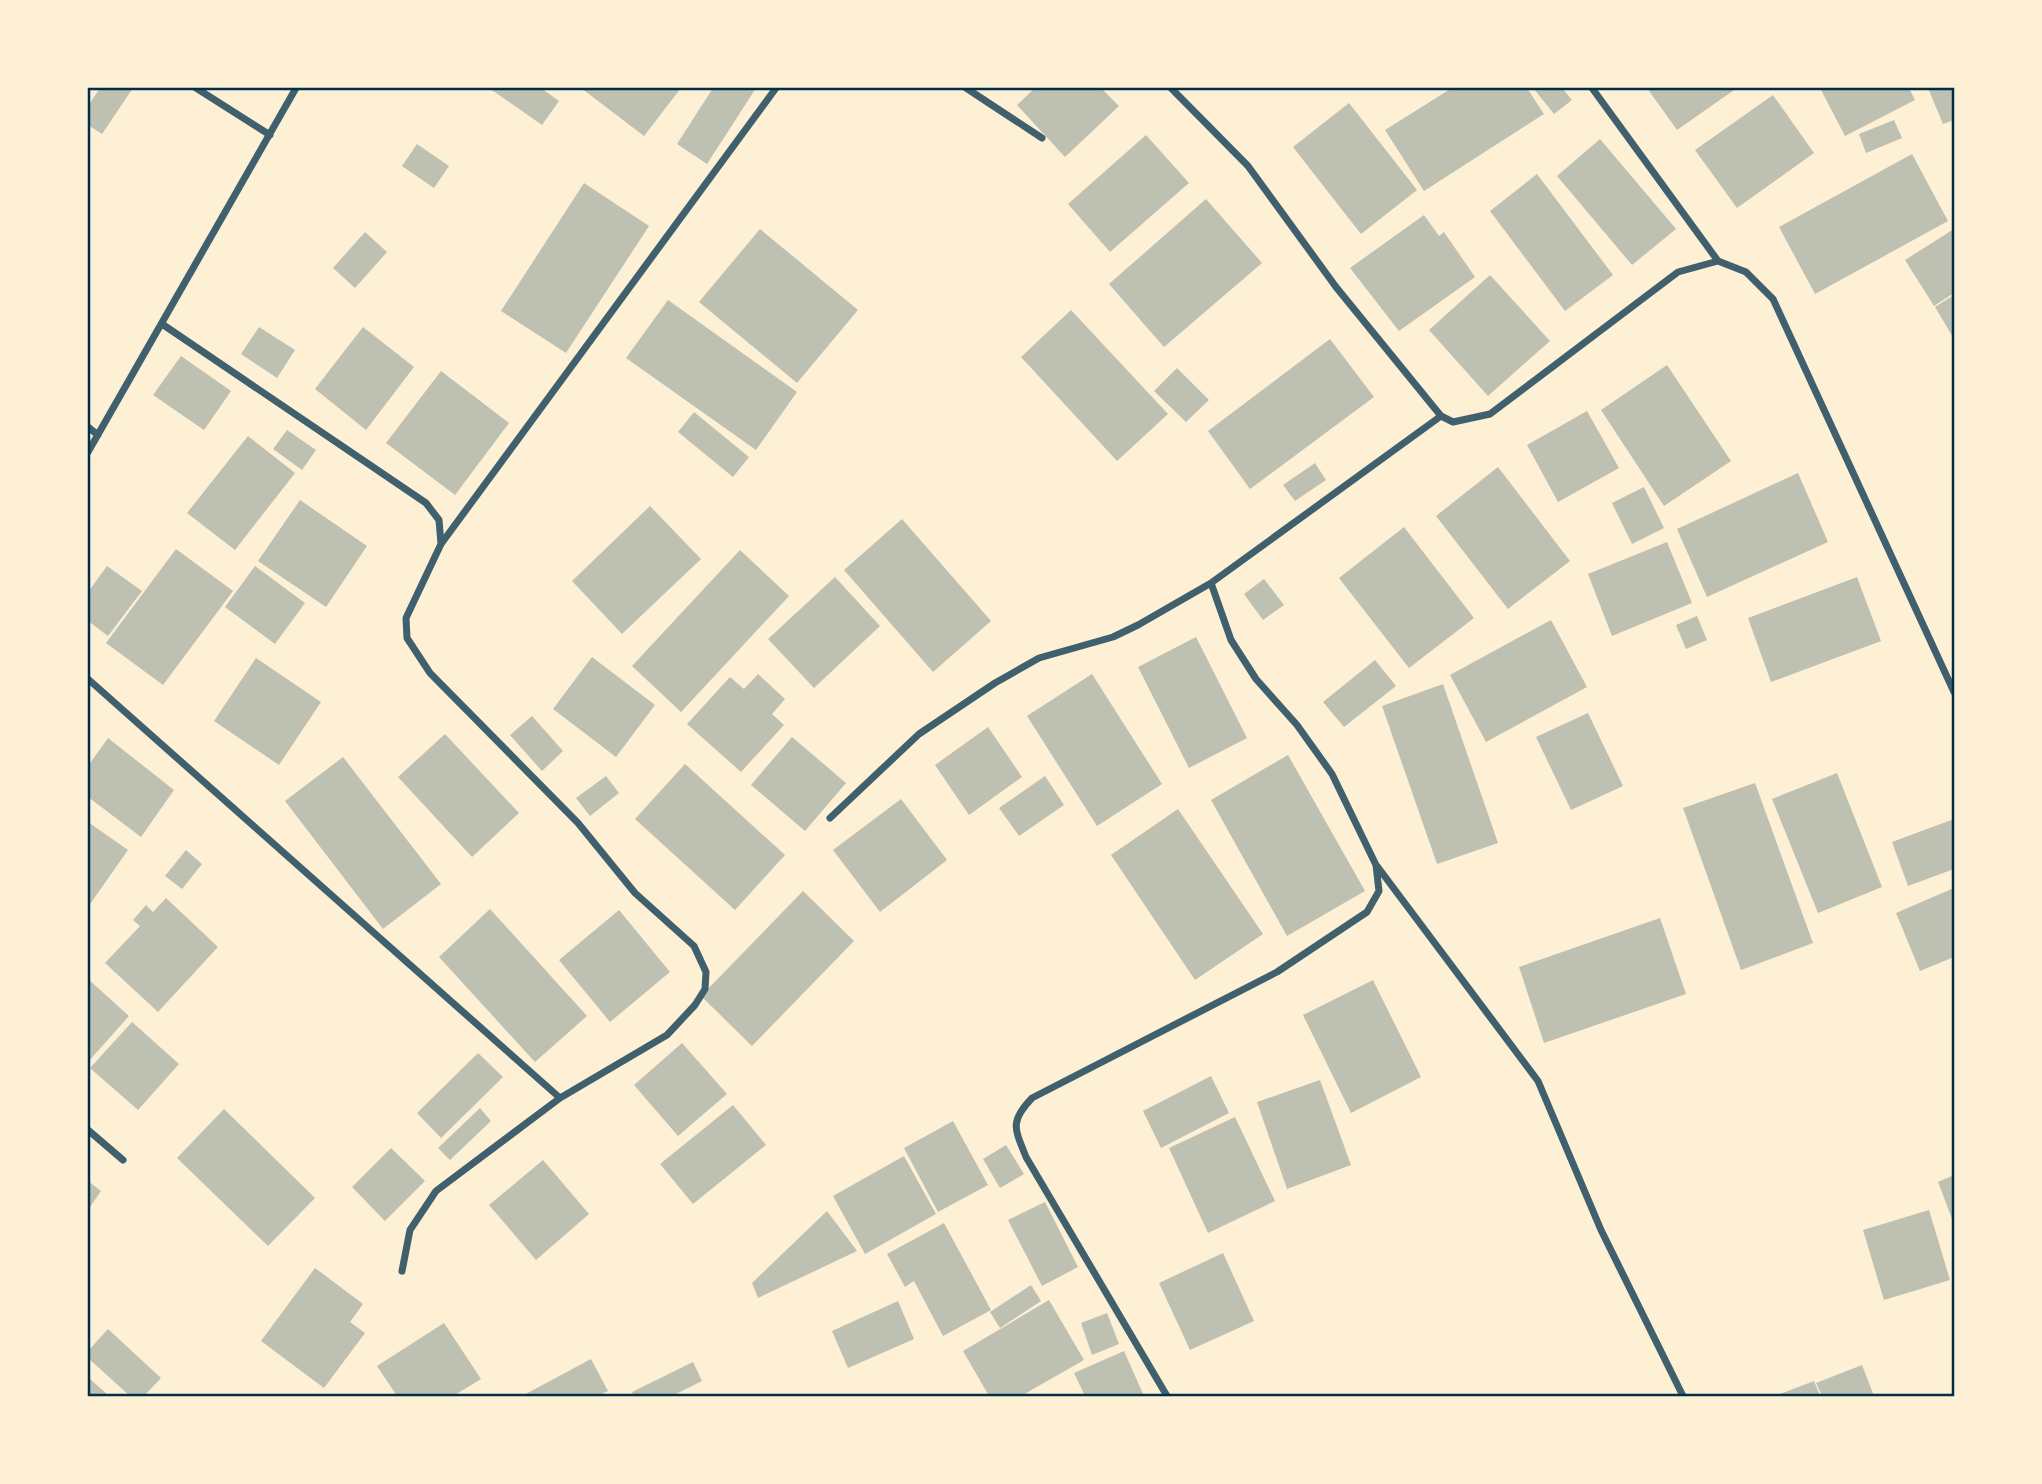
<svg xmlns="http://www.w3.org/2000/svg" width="2042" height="1484" font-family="'Crimson Pro',serif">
  <rect width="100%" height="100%" fill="#fdf0d5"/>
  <!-- building -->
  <path fill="#bec0b2" d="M 100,88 L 133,88 L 102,134 L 88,125 L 88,106 Z
    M 489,88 L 541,88 L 559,101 L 542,125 Z
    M 581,88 L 681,88 L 644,136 Z
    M 713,88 L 756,88 L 707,164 L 677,144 Z
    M 1035,88 L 1101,88 L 1119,106 L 1065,157 L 1017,105 Z
    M 1452,88 L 1527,88 L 1544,114 L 1424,191 L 1385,130 Z
    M 1533,88 L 1562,88 L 1572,100 L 1554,114 Z
    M 1647,88 L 1737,88 L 1677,130 Z
    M 1820,88 L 1909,88 L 1915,100 L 1845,136 Z
    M 1928,88 L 1954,88 L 1954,120 L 1943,124 Z
    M 1773,95 L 1814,153 L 1737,208 L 1695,150 Z
    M 1349,103 L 1417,190 L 1361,234 L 1293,147 Z
    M 1894,120 L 1902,138 L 1866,153 L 1859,134 Z
    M 1146,135 L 1189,183 L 1110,252 L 1068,204 Z
    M 1600,139 L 1676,229 L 1632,265 L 1557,176 Z
    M 417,144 L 449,166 L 434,188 L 402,166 Z
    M 1912,154 L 1948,221 L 1815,294 L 1779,227 Z
    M 1537,174 L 1613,275 L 1565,311 L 1490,211 Z
    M 584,183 L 649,226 L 566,353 L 501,311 Z
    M 1206,199 L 1262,263 L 1164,347 L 1109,284 Z
    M 1424,215 L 1439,236 L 1444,232 L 1475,277 L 1399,331 L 1350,268 Z
    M 760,229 L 858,310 L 797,383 L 699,302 Z
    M 1954,229 L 1954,293 L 1934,306 L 1905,260 Z
    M 365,232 L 387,252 L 355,288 L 333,268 Z
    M 1490,275 L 1550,341 L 1488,396 L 1429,330 Z
    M 1954,295 L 1954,339 L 1935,307 Z
    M 668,300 L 797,392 L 756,450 L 626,358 Z
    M 1071,310 L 1168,414 L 1117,461 L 1021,357 Z
    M 259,327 L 295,350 L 277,378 L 241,354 Z
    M 363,327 L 414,367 L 366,430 L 315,389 Z
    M 1330,339 L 1374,397 L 1250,489 L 1208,431 Z
    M 181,356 L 231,391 L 204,430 L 153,395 Z
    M 1667,365 L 1731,461 L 1664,506 L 1601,410 Z
    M 1177,368 L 1209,400 L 1186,422 L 1154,391 Z
    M 441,371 L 509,423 L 455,495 L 386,443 Z
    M 1587,411 L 1619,468 L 1558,502 L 1527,445 Z
    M 694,412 L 749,457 L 733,477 L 678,432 Z
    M 287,430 L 316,450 L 302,470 L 273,449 Z
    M 248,436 L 295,473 L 235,550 L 187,513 Z
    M 1315,463 L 1326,480 L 1295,501 L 1283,485 Z
    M 1498,467 L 1570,561 L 1508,609 L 1436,516 Z
    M 1798,473 L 1828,542 L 1707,597 L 1677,529 Z
    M 1644,487 L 1664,528 L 1632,544 L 1612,503 Z
    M 300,500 L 367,546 L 326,607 L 258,561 Z
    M 650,506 L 701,559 L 622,634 L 572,581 Z
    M 902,519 L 991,621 L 933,672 L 844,570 Z
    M 1404,527 L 1474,618 L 1409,668 L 1339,578 Z
    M 1667,542 L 1692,603 L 1612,636 L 1588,574 Z
    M 176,549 L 233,591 L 163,685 L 106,643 Z
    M 740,550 L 789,596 L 681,712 L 632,666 Z
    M 107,566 L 142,591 L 108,636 L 88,621 L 88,592 Z
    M 255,566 L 305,603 L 275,644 L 225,607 Z
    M 835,577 L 880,626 L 814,688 L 768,639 Z
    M 1857,577 L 1881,641 L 1771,682 L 1748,618 Z
    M 1264,579 L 1284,605 L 1263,620 L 1244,594 Z
    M 1697,616 L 1707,640 L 1686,649 L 1676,625 Z
    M 1551,620 L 1587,687 L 1486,742 L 1450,675 Z
    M 1196,637 L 1247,738 L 1189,768 L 1138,667 Z
    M 592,657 L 655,705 L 616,757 L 553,709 Z
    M 256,658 L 321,702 L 279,765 L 214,721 Z
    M 1375,660 L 1396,686 L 1344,727 L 1323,702 Z
    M 758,674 L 785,699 L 772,714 L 784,725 L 741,772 L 687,724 L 730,677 L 744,689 Z
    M 1092,674 L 1162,784 L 1097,826 L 1027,716 Z
    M 1443,684 L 1498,843 L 1437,864 L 1382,706 Z
    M 1588,713 L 1623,786 L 1571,810 L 1536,737 Z
    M 532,716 L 563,751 L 542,771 L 510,735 Z
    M 988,727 L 1022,777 L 969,815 L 935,765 Z
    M 445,734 L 519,813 L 472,857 L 398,777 Z
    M 792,737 L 846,783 L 805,831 L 751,785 Z
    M 108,738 L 174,790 L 141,837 L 88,797 L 88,766 Z
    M 1288,755 L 1365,891 L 1287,936 L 1211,800 Z
    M 343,757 L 441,884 L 383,929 L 285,801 Z
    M 685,764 L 785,855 L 735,910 L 635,819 Z
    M 1837,773 L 1882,887 L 1818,913 L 1772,799 Z
    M 606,776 L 619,793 L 590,816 L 576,798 Z
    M 1045,776 L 1064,805 L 1019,836 L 999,808 Z
    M 1755,783 L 1813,943 L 1741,970 L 1683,808 Z
    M 901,799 L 947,860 L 880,912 L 833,850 Z
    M 1178,809 L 1263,934 L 1195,980 L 1111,855 Z
    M 1954,819 L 1954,869 L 1908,886 L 1892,842 Z
    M 88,822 L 128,850 L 88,907 Z
    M 186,850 L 202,864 L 182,889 L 165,876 Z
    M 1954,888 L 1954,957 L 1920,971 L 1896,913 Z
    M 803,891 L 854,941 L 752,1046 L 701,996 Z
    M 166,898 L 218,947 L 158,1012 L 105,963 L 140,926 L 133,920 L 146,905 L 153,912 Z
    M 490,909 L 587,1016 L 535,1062 L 439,957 Z
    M 619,910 L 670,972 L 610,1022 L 559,960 Z
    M 1660,918 L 1686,994 L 1544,1043 L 1519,967 Z
    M 88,979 L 129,1016 L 88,1062 Z
    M 1373,980 L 1421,1077 L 1351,1113 L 1303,1015 Z
    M 132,1022 L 179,1064 L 138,1110 L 90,1068 Z
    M 682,1043 L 727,1094 L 678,1136 L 634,1085 Z
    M 478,1053 L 503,1077 L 441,1138 L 417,1113 Z
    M 1211,1076 L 1229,1113 L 1161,1148 L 1143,1111 Z
    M 1320,1080 L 1351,1165 L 1287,1189 L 1257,1102 Z
    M 733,1105 L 766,1145 L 693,1204 L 660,1164 Z
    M 480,1108 L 491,1121 L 450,1160 L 438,1148 Z
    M 224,1109 L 315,1198 L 268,1246 L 177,1158 Z
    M 1235,1117 L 1275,1201 L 1208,1233 L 1169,1148 Z
    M 953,1121 L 988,1185 L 938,1212 L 904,1148 Z
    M 1006,1145 L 1024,1174 L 1000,1188 L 983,1159 Z
    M 391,1148 L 425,1181 L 385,1221 L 352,1187 Z
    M 904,1156 L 936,1214 L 865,1254 L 833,1196 Z
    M 543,1160 L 589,1214 L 536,1260 L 489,1205 Z
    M 1954,1175 L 1954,1224 L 1938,1182 Z
    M 88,1181 L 101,1191 L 88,1210 Z
    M 1045,1202 L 1078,1267 L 1042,1286 L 1008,1220 Z
    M 1929,1210 L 1950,1280 L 1884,1300 L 1863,1230 Z
    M 827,1211 L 857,1251 L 758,1298 L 752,1283 Z
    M 944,1223 L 991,1310 L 943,1336 L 914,1281 L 905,1287 L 887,1254 Z
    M 1223,1253 L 1254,1321 L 1190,1350 L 1159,1283 Z
    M 315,1268 L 363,1304 L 350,1322 L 365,1333 L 324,1388 L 261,1341 Z
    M 1031,1285 L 1041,1301 L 1000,1328 L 990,1312 Z
    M 1049,1300 L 1084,1360 L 1021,1396 L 989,1396 L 963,1351 Z
    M 898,1301 L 914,1339 L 848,1368 L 832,1331 Z
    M 1107,1313 L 1119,1344 L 1092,1355 L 1081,1323 Z
    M 444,1323 L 481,1379 L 453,1396 L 397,1396 L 377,1366 Z
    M 108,1329 L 161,1378 L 144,1396 L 130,1396 L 88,1358 L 88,1351 Z
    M 1124,1351 L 1144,1396 L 1085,1396 L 1074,1373 Z
    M 591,1359 L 608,1391 L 597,1396 L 522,1396 Z
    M 693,1362 L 702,1381 L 672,1396 L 634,1396 L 632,1392 Z
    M 1862,1365 L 1874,1396 L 1822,1396 L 1816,1383 Z
    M 88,1377 L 109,1396 L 88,1396 Z
    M 1814,1381 L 1820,1396 L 1775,1396 Z"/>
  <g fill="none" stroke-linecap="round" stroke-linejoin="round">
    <!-- minor -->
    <path stroke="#3f606c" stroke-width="7" d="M 196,88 L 270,135
      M 966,88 L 1042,138
      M 1171,88 L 1248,166 L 1336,287 L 1441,416 L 1453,422 L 1490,414 L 1678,272 L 1718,261 L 1746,272 L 1773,299 L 1954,692
      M 1592,88 L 1718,261
      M 162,324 L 426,503 L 439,520 L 441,544 L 406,618 L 407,638 L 430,673 L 578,823 L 635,893 L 694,946 L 706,972 L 705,989 L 695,1005 L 667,1035 L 560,1098 L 436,1191 L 410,1230 L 402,1271
      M 88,427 L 98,435
      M 88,452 L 296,88
      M 441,544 L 776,88
      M 88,679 L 560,1098
      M 830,818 L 919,734 L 995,683 L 1039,658 L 1113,637 L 1138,625 L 1211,583 L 1441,416
      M 1377,866 L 1538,1081 L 1601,1230 L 1683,1396
      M 88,1130 L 123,1160
      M 1167,1396 L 1026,1157 C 1015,1129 1009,1122 1032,1098 L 1277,972 L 1367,912 L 1379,891 L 1376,865 L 1332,774 L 1297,725 L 1256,679 L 1231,640 L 1211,583"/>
  </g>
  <!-- border -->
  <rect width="2042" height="1484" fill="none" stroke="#fdf0d5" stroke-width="178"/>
  <rect x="89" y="89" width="1864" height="1306" fill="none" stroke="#003049" stroke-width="2.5"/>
</svg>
